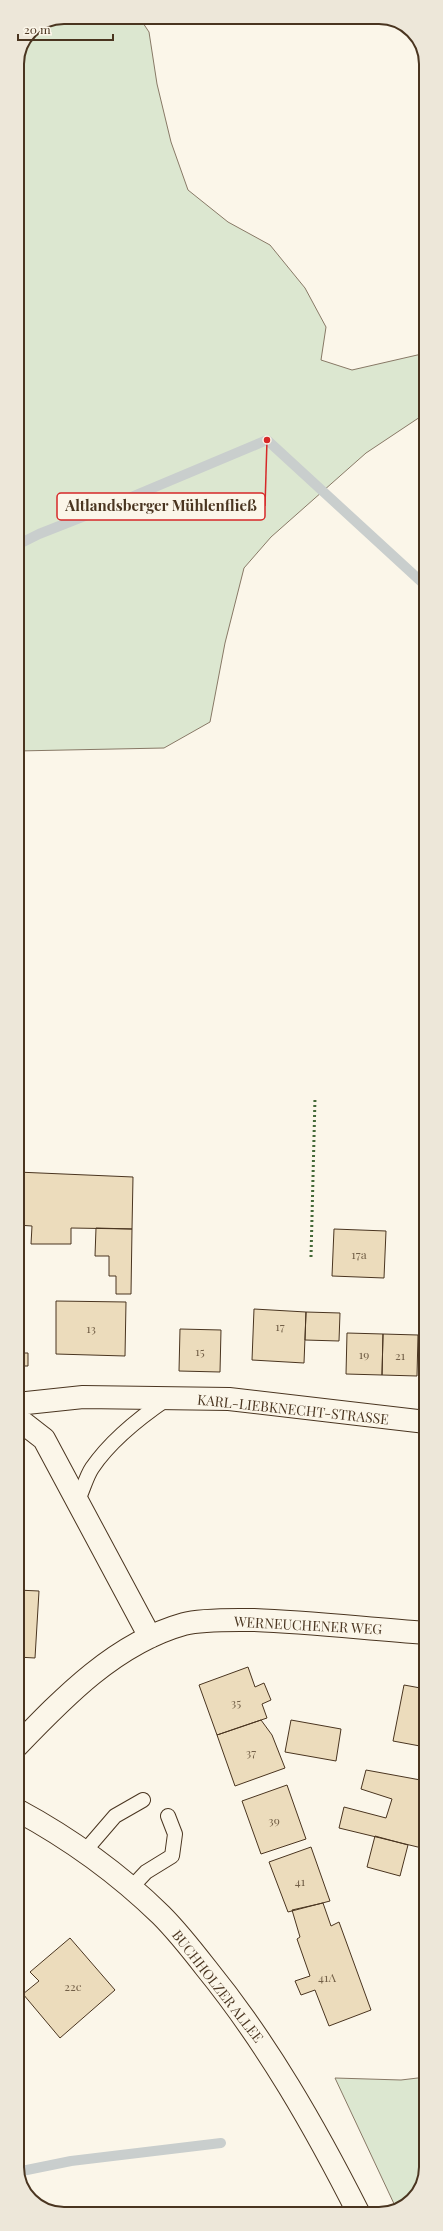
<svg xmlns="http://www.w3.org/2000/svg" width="443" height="2231" font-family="'Playfair Display',serif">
  <rect width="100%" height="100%" fill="#fbf6e9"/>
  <!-- green -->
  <path fill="#dce7d0" stroke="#887966" d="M 63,17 L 139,17 L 149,32 L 157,84 L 171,142 L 188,190 L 228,222 L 270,245 L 305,288 L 326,327 L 321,360 L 352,370 L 426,353 L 426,413 L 366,453 L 271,537 L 244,568 L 225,643 L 210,722 L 164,748 L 17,751 L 17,63 L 31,30 Z
    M 426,2077 L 426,2168 L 414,2198 L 396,2208 L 335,2078 L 401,2080 Z"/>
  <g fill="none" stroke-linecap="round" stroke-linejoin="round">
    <!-- stream -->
    <path stroke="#c9cecd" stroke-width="10" d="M 17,545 L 39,534 L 105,508 L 267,440 L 426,586
      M 17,2172 L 71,2161 L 221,2143"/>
  </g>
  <!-- building -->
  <path fill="#ecdcbc" stroke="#4a3520" d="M 17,1172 L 133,1177 L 132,1229 L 71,1228 L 71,1244 L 31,1244 L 32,1226 L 17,1225 Z
    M 96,1228 L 132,1229 L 131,1294 L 116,1294 L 116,1276 L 109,1276 L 109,1256 L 95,1256 Z
    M 334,1229 L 386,1231 L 384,1278 L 332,1276 Z
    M 56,1301 L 126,1302 L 125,1356 L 56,1354 Z
    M 254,1309 L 306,1312 L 304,1363 L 252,1360 Z
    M 306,1312 L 340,1313 L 339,1341 L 305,1340 Z
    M 420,1313 L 426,1313 L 426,1337 L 420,1336 Z
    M 180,1329 L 221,1330 L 220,1372 L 179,1371 Z
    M 347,1333 L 383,1334 L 382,1375 L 346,1374 Z
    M 383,1334 L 418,1335 L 417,1376 L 382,1375 Z
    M 17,1353 L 28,1353 L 28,1366 L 17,1366 Z
    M 17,1590 L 39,1591 L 35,1658 L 17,1657 Z
    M 248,1667 L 255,1687 L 264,1683 L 271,1700 L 262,1704 L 267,1718 L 217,1735 L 199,1685 Z
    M 404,1685 L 426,1689 L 426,1731 L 423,1731 L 420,1746 L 393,1741 Z
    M 261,1720 L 272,1735 L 285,1768 L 235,1786 L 217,1735 Z
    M 291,1720 L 341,1729 L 336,1761 L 285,1752 Z
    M 366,1770 L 426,1781 L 426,1849 L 339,1828 L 344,1807 L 386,1818 L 392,1799 L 361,1789 Z
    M 287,1785 L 306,1839 L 261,1854 L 242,1801 Z
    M 375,1836 L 408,1845 L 400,1876 L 367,1867 Z
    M 311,1847 L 330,1901 L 288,1912 L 269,1862 Z
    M 323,1903 L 331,1926 L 339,1922 L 371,2010 L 329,2026 L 315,1990 L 301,1995 L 295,1981 L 310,1976 L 297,1939 L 300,1937 L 292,1910 Z
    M 70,1938 L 115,1990 L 60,2038 L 23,1994 L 39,1981 L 30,1972 Z"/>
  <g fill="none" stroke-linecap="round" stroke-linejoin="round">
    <defs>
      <path id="lane" d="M 78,1500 C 83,1490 86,1477 92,1468 C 111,1440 139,1418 167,1399
        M 84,1852 L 115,1816 L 143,1800
        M 131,1888 L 146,1872 L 172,1856 L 175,1834 L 168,1816"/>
      <path id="street" d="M 17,1404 L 83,1397 L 229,1399 L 426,1422
        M 17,1418 L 44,1439 L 150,1637
        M 17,1746 C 64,1697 116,1643 184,1624 C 202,1619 235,1620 254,1620 C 311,1622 368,1629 426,1633"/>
      <path id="secondary" d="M 17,1810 C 69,1838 119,1874 161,1915 C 177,1931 192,1950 206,1968 C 267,2043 315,2127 359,2214"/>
    </defs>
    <!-- lane casing -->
    <use href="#lane" stroke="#4a3520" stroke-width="16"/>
    <!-- street casing -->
    <use href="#street" stroke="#4a3520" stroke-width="24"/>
    <!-- secondary casing -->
    <use href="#secondary" stroke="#4a3520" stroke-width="24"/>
    <!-- lane -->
    <use href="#lane" stroke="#fbf6e9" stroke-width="14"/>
    <!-- street -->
    <use href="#street" stroke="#fbf6e9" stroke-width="22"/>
    <!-- secondary -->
    <use href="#secondary" stroke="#fbf6e9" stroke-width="22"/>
    <!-- hedge -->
    <path stroke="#436837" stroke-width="3" stroke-dasharray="2 3" stroke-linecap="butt" d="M 311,1257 L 315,1098"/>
  </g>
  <g text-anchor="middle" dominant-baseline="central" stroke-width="3" stroke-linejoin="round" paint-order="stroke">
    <!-- number labels -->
    <g font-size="12" fill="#725f47">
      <text x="359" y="1254">17a</text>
      <text x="280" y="1326">17</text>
      <text x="91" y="1328">13</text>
      <text x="200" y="1351">15</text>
      <text x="364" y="1354">19</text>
      <text x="400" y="1355">21</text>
      <text x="236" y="1702">35</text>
      <text x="251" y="1752">37</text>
      <text x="274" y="1820">39</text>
      <text x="300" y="1881">41</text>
      <text x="327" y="1977">41A</text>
      <text x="73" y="1986">22c</text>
    </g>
    <!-- street labels -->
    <g font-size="14" fill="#4a3520" stroke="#fbf6e9">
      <text transform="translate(293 1409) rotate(6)">KARL-LIEBKNECHT-STRASSE</text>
      <text transform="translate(308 1625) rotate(3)">WERNEUCHENER WEG</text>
      <text transform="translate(218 1986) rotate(52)">BUCHHOLZER ALLEE</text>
    </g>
  </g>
  <!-- crop -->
  <path d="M0 0H443V2231H0ZM64 24H379A40 40 0 0 1 419 64V2167A40 40 0 0 1 379 2207H64A40 40 0 0 1 24 2167V64A40 40 0 0 1 64 24Z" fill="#ede7d9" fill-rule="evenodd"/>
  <path fill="none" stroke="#4a3520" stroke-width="2" d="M64 24H379A40 40 0 0 1 419 64V2167A40 40 0 0 1 379 2207H64A40 40 0 0 1 24 2167V64A40 40 0 0 1 64 24Z"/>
  <!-- callouts -->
  <path fill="none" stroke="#d62828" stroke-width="1.5" d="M267 440L265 506"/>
  <circle fill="#d62828" stroke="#fbf6e9" stroke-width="1.5" cx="267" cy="440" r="4"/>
  <rect fill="#fbf6e9" stroke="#d62828" stroke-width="1.5" x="57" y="493" width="208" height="27" rx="4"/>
  <g font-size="15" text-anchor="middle" font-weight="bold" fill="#4a3520">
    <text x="161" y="511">Altlandsberger Mühlenfließ</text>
  </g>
  <!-- scale -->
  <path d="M18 34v6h95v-6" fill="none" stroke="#4a3520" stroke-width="2"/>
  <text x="24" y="34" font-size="12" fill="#4a3520" stroke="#fbf6e9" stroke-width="3" paint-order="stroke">20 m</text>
</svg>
